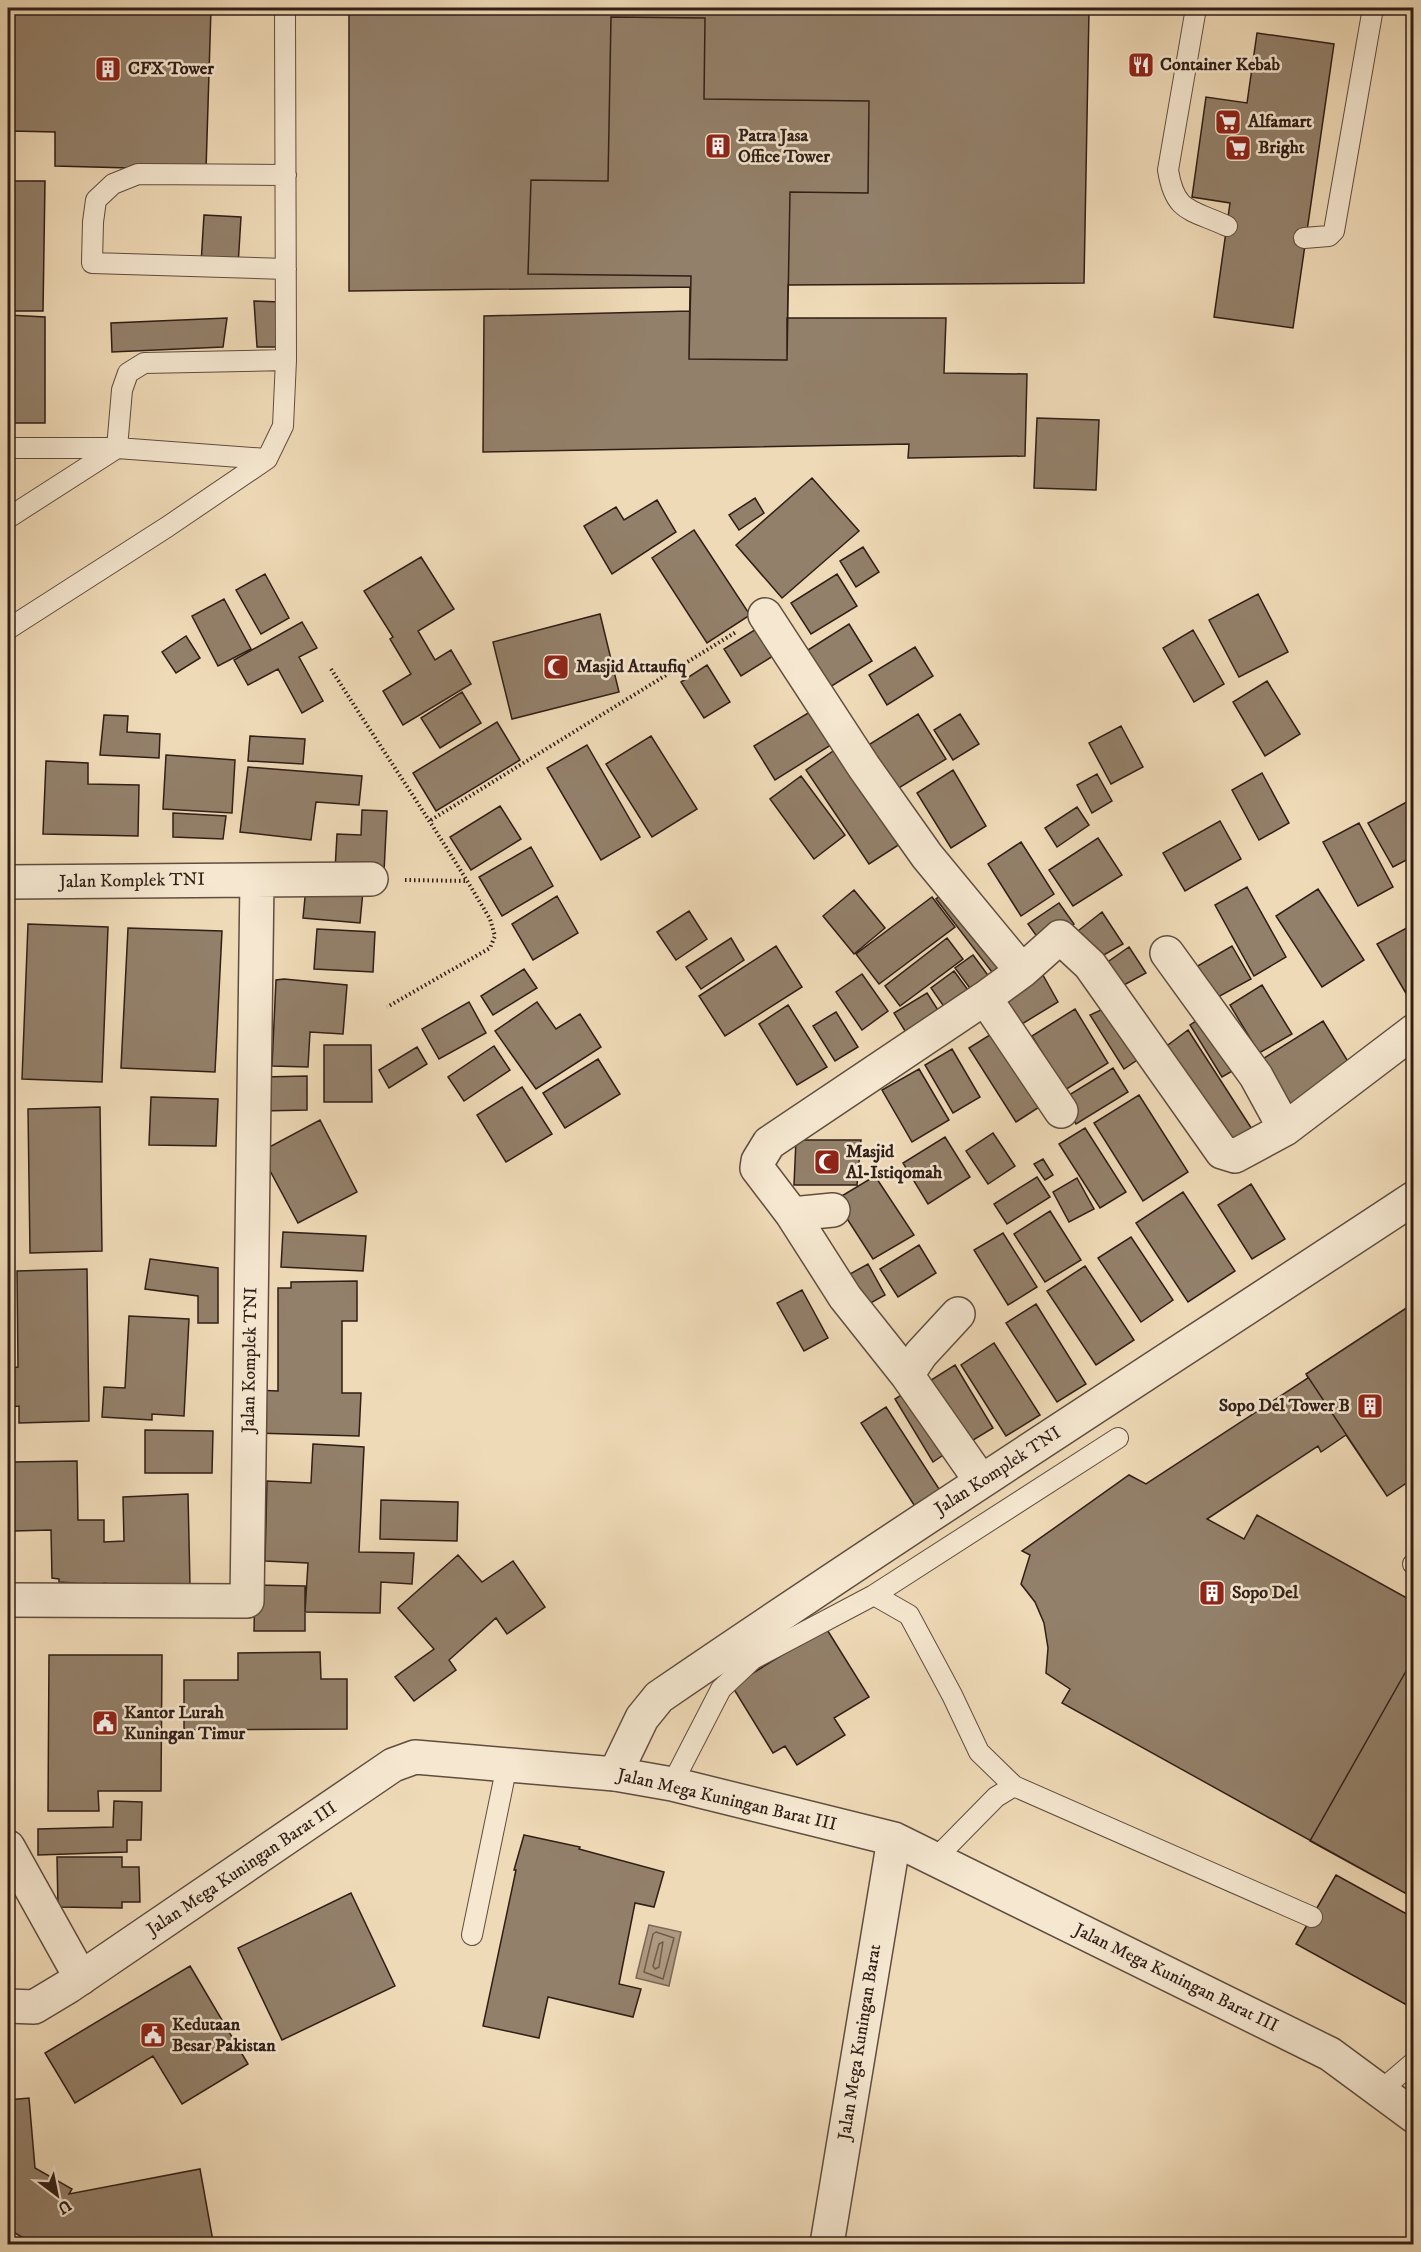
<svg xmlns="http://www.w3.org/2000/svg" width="1421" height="2252" font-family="'IM FELL DW Pica',serif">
  <rect width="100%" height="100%" fill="#efdab7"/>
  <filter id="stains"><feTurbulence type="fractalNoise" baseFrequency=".00333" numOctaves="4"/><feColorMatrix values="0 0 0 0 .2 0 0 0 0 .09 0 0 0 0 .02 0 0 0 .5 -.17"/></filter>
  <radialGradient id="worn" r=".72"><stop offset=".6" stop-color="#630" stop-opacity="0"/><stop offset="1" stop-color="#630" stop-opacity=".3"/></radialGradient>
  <!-- water -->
  <path fill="#ae9a81" stroke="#7c6857" stroke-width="1.5" d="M 649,1925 L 681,1932 L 669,1986 L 636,1978 Z"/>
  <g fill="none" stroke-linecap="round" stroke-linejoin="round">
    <!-- shore -->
    <path stroke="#6f5c4c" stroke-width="1.5" d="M 656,1932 L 674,1938 L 663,1979 L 644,1972 L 653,1934 Z
      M 663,1942 L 659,1967 L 655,1969 L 653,1966 L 659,1944 Z"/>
  </g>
  <!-- building -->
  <path fill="#93806a" stroke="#301e17" stroke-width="1.5" d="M 8,8 L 211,8 L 206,170 L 55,166 L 55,132 L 12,131 L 11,153 L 8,153 Z
    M 349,8 L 1089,10 L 1084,283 L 788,285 L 787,360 L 689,359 L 690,287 L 349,291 Z
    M 611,17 L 705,18 L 704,99 L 869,101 L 868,193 L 790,192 L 787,360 L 689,359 L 691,276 L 528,274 L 531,180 L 608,181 Z
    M 1257,33 L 1334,44 L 1293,328 L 1214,317 L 1230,203 L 1192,197 L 1206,97 L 1247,103 Z
    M 8,181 L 45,181 L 43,311 L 8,311 Z
    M 204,215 L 241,217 L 238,266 L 201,264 Z
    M 254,301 L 280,302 L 281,347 L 257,347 Z
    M 690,311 L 689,359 L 787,360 L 787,318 L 946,318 L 944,373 L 1027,374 L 1025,456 L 908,458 L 909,444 L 483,452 L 484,316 Z
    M 8,315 L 45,317 L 45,423 L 8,423 Z
    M 227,318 L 223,347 L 112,352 L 111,323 Z
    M 1037,418 L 1099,420 L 1096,490 L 1034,488 Z
    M 812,478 L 859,531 L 782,598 L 736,545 Z
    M 755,498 L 764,513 L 739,530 L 729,515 Z
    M 657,500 L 676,532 L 612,574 L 584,526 L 616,507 L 624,520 Z
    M 694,530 L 750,615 L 707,643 L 652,558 Z
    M 863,547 L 879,572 L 856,587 L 840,561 Z
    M 421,557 L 454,609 L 418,631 L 435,660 L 451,650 L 471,684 L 403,725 L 383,691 L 411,674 L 390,639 L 393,637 L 364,591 Z
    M 265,574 L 289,618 L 261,634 L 236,590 Z
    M 837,574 L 857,606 L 811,634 L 791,603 Z
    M 1258,594 L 1288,652 L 1239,677 L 1209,620 Z
    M 224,599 L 251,649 L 218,666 L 192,616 Z
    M 600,614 L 619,692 L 512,719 L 493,642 Z
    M 302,622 L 317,648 L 299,657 L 323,701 L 302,713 L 278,669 L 248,685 L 234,660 Z
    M 849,624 L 872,661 L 822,692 L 800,655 Z
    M 761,626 L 778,653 L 741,676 L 724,649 Z
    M 1193,630 L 1224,684 L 1194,702 L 1163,648 Z
    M 186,636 L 200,658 L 176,673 L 162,652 Z
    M 915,647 L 933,676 L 887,705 L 869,675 Z
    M 707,665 L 730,702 L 704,718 L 681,682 Z
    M 1267,681 L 1300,734 L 1265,756 L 1233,702 Z
    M 462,692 L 481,723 L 440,748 L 421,718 Z
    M 813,710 L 834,743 L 775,780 L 754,746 Z
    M 918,714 L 946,759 L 889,794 L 862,749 Z
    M 960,714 L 979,744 L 953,760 L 934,730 Z
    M 104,715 L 128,716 L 127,732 L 160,734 L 159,758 L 100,755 Z
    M 497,722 L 520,760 L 436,811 L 413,773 Z
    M 1121,726 L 1143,767 L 1111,784 L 1089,743 Z
    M 250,736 L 305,739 L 303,764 L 248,761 Z
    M 651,736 L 697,809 L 652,837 L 606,764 Z
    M 587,745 L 640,837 L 601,860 L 547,768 Z
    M 836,749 L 900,844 L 869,864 L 806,770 Z
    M 166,755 L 235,760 L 232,813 L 163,809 Z
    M 46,761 L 88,763 L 88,784 L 139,785 L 138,836 L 43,834 Z
    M 248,767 L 362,776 L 359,805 L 316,802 L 311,840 L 240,832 Z
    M 953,770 L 986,826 L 951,848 L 917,793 Z
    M 1262,773 L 1289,823 L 1259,840 L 1232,790 Z
    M 1097,774 L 1112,801 L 1092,813 L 1077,785 Z
    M 801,776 L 845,835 L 814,859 L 770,799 Z
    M 1414,798 L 1414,856 L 1393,867 L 1368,823 Z
    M 500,806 L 521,839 L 471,870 L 450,837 Z
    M 1077,807 L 1089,825 L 1057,847 L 1045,828 Z
    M 362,810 L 387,811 L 384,872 L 335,870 L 337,834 L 361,835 Z
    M 173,813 L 226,816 L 223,839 L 173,837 Z
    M 1220,821 L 1241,859 L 1185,891 L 1163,853 Z
    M 1359,823 L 1393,887 L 1358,906 L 1323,842 Z
    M 1098,838 L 1122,875 L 1073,906 L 1049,870 Z
    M 1021,842 L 1054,894 L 1021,916 L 988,864 Z
    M 531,847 L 553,886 L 502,916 L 479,877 Z
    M 306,887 L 363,891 L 360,923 L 303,918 Z
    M 1247,887 L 1286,957 L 1254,976 L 1215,905 Z
    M 950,888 L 1009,965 L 995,976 L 936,899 Z
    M 1318,889 L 1364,960 L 1322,987 L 1276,916 Z
    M 854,890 L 885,928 L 854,954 L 823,916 Z
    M 557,896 L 578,933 L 533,960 L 512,924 Z
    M 932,897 L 955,927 L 879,984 L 856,954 Z
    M 1059,903 L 1074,924 L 1043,945 L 1028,924 Z
    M 689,911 L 707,939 L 676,960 L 657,932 Z
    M 1102,912 L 1123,944 L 1095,960 L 1074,934 Z
    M 28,924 L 108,927 L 102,1082 L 22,1079 Z
    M 1414,924 L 1414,1007 L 1377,944 Z
    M 128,928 L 222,931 L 215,1072 L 121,1068 Z
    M 317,929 L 375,932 L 373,972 L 314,969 Z
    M 731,938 L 744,960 L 701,989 L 686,967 Z
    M 947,938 L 963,959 L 900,1006 L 885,986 Z
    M 776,946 L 802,987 L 725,1036 L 699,996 Z
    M 1232,946 L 1251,979 L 1207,1003 L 1189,971 Z
    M 1129,947 L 1146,973 L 1113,991 L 1099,968 Z
    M 973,955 L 993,982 L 975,995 L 955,968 Z
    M 1039,968 L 1058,1002 L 1012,1030 L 991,996 Z
    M 524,969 L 537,988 L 493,1015 L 481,996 Z
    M 954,971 L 976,1001 L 952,1018 L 931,988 Z
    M 862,974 L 888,1011 L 862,1030 L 836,992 Z
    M 284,979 L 347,985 L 343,1034 L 310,1032 L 308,1067 L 272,1066 L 276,980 Z
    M 1262,985 L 1292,1034 L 1259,1053 L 1230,1005 Z
    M 927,993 L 943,1018 L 910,1039 L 894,1013 Z
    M 469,1002 L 486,1033 L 439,1059 L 422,1029 Z
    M 537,1002 L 556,1029 L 580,1014 L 601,1047 L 536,1089 L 495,1031 Z
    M 788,1005 L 827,1067 L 797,1085 L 759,1024 Z
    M 1112,1005 L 1146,1054 L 1124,1069 L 1090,1015 Z
    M 1075,1009 L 1108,1063 L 1065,1090 L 1032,1036 Z
    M 836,1012 L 858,1047 L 835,1061 L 813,1026 Z
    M 1208,1013 L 1241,1066 L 1222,1077 L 1190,1025 Z
    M 1323,1021 L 1352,1068 L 1291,1109 L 1261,1060 Z
    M 1001,1028 L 1047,1102 L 1016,1122 L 969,1048 Z
    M 1188,1030 L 1259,1140 L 1231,1151 L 1160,1051 Z
    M 324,1045 L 371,1045 L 372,1102 L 324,1102 Z
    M 494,1046 L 510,1070 L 464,1101 L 448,1077 Z
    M 417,1047 L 427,1064 L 389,1088 L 379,1070 Z
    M 952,1049 L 980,1097 L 953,1113 L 925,1065 Z
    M 598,1059 L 620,1094 L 565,1128 L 543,1093 Z
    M 1113,1068 L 1128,1092 L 1076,1124 L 1061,1100 Z
    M 919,1069 L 949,1120 L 912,1142 L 882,1090 Z
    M 307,1076 L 307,1110 L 262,1111 L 262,1077 Z
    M 522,1087 L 552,1134 L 506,1162 L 477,1115 Z
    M 1139,1095 L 1188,1172 L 1143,1201 L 1094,1123 Z
    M 151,1097 L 218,1099 L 216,1146 L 149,1145 Z
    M 100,1107 L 102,1251 L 30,1253 L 28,1109 Z
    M 320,1120 L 357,1192 L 298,1223 L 260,1152 Z
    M 1085,1128 L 1126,1192 L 1100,1208 L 1059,1144 Z
    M 993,1133 L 1015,1166 L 988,1184 L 966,1151 Z
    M 945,1137 L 970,1177 L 928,1204 L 903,1163 Z
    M 796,1140 L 861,1140 L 857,1185 L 794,1185 Z
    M 1043,1159 L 1053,1175 L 1045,1180 L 1034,1164 Z
    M 875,1176 L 914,1235 L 873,1259 L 835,1200 Z
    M 1037,1177 L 1050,1197 L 1007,1224 L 994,1204 Z
    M 1077,1178 L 1094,1209 L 1069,1222 L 1053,1192 Z
    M 1251,1184 L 1285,1239 L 1252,1259 L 1218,1205 Z
    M 1183,1192 L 1235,1271 L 1188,1302 L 1136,1223 Z
    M 1050,1211 L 1081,1260 L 1045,1282 L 1014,1234 Z
    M 283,1232 L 366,1236 L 363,1271 L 281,1267 Z
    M 1003,1233 L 1037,1287 L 1008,1305 L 974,1250 Z
    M 1131,1237 L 1173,1300 L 1141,1322 L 1098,1258 Z
    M 919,1245 L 936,1273 L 898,1297 L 880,1269 Z
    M 150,1259 L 218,1268 L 218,1323 L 198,1323 L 198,1296 L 145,1289 Z
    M 868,1264 L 885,1295 L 858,1310 L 841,1279 Z
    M 1085,1266 L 1134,1340 L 1096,1365 L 1047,1291 Z
    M 87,1269 L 89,1421 L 19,1423 L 19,1406 L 11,1407 L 11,1368 L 18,1367 L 17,1271 Z
    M 357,1281 L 357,1321 L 342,1321 L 342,1393 L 361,1393 L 359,1436 L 253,1433 L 255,1390 L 278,1391 L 278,1288 L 291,1288 L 291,1282 Z
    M 802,1290 L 828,1338 L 804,1351 L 777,1303 Z
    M 1414,1303 L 1414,1478 L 1387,1496 L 1306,1374 Z
    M 1414,1303 L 1414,1478 L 1387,1496 L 1346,1435 L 1321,1452 L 1318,1446 L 1207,1519 L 1244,1539 L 1257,1515 L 1414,1602 L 1414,1898 L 1062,1703 L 1070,1689 L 1046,1673 L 1048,1648 L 1044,1623 L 1035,1602 L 1021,1584 L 1030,1555 L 1022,1551 L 1129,1475 L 1146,1484 L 1308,1378 L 1306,1374 Z
    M 1036,1304 L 1086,1384 L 1057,1402 L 1006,1323 Z
    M 129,1316 L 189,1319 L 184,1416 L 152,1414 L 152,1420 L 102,1417 L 104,1387 L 125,1388 Z
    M 994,1343 L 1040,1415 L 1006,1436 L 961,1365 Z
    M 955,1365 L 993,1428 L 965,1445 L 928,1382 Z
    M 914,1387 L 952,1449 L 933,1462 L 895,1399 Z
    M 886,1407 L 941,1492 L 916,1508 L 861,1423 Z
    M 145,1430 L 213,1431 L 212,1473 L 145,1473 Z
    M 313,1444 L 364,1447 L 359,1552 L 414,1553 L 412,1584 L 381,1582 L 380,1613 L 305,1612 L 308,1563 L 265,1561 L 267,1481 L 311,1483 Z
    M 77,1461 L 78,1520 L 104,1520 L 104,1542 L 124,1541 L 123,1497 L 188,1494 L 190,1586 L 126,1586 L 104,1583 L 103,1585 L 59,1582 L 59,1579 L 52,1578 L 51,1530 L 14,1531 L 13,1462 Z
    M 381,1500 L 458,1502 L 457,1541 L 380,1539 Z
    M 458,1555 L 482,1582 L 513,1561 L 545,1607 L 507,1634 L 496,1618 L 449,1660 L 456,1670 L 414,1701 L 395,1677 L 434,1649 L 398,1608 Z
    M 255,1585 L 305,1586 L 305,1631 L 254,1631 Z
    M 826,1628 L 869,1697 L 834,1718 L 845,1735 L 797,1765 L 785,1746 L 773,1753 L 732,1686 Z
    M 320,1652 L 321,1679 L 347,1679 L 347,1729 L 184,1730 L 184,1680 L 238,1680 L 238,1653 Z
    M 49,1655 L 162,1655 L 161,1791 L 98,1791 L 99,1811 L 48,1811 Z
    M 1414,1657 L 1414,1898 L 1310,1841 Z
    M 114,1801 L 142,1802 L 141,1840 L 127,1840 L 127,1852 L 38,1855 L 38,1829 L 113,1827 Z
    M 524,1835 L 580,1847 L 579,1849 L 664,1872 L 654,1907 L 635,1903 L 619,1984 L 641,1989 L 633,2017 L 548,1997 L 539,2038 L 483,2026 L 516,1870 L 514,1870 Z
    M 57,1857 L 122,1857 L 122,1867 L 139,1867 L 140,1902 L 122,1902 L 122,1908 L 58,1907 Z
    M 1336,1875 L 1414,1918 L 1414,2009 L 1296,1944 Z
    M 351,1893 L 395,1986 L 282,2040 L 238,1948 Z
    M 190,1966 L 248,2064 L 182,2104 L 153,2056 L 75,2103 L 45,2053 Z
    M 29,2098 L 35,2168 L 72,2189 L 69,2194 L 200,2169 L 213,2241 L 192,2244 L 44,2244 L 43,2239 L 40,2244 L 34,2244 L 8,2229 L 8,2100 Z"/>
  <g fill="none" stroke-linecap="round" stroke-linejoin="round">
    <defs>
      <path id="service" d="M 1196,8 L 1168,170 C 1175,213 1190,209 1227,226
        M 1304,238 L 1329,236 L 1334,231 L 1373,8
        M 286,269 L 92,263 L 93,222 L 96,200 L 113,184 L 138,174 L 286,175
        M 8,448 L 117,448 L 267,459
        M 8,518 L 117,448 L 122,390 L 128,373 L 144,363 L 286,360
        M 8,629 L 167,527 L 267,459 L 283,426 L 286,360 L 285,8
        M 1413,1564 L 1414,1564
        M 874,1595 L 909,1615 L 952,1695 L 979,1752 L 1014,1786
        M 672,1784 L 721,1689 L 753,1659 L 874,1595 L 1118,1438
        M 935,1859 L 996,1797 L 1014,1786 L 1312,1917
        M 472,1935 L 507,1765
        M 1380,2091 L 1414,2062"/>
      <path id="minor" d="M 765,615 L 864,767 L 927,856 L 1022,971
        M 8,882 L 371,879
        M 1167,953 L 1256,1076 L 1285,1129
        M 985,998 L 1061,1111
        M 792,1214 L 833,1210
        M 907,1375 L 921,1354 L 958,1314
        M 981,1481 L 907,1375 L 845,1297 L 792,1214 L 757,1168 L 758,1161 L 769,1143 L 985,998 L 1022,971 L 1060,937 L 1090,965 L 1222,1152 L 1235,1156 L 1285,1129 L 1414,1031
        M 8,1600 L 247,1601 L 257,880
        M 615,1774 L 642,1718 L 659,1697 C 908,1527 1162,1364 1414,1198
        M 8,1847 L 81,1978"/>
      <path id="tertiary" d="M 8,2006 L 34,2007 L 69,1986 L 393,1765 L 415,1757 L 615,1774 L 672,1784 L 894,1839 L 1330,2054 L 1414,2116
        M 827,2244 L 894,1839"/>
    </defs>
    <!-- service casing -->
    <use href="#service" stroke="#604d3f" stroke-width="22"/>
    <!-- minor casing -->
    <use href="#minor" stroke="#604d3f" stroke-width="36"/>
    <!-- tertiary casing -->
    <use href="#tertiary" stroke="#604d3f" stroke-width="36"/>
    <!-- path -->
    <path stroke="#301e17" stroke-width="4" stroke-dasharray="1.5 3" stroke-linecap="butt" d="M 331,669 C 384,753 440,834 490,919 L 495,936 L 490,948 L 387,1007
      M 431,820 L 736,632
      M 405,880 L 467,881"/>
    <!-- service -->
    <use href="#service" stroke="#f5e7d0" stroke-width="20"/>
    <!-- minor -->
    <use href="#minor" stroke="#f5e7d0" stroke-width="33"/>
    <!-- tertiary -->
    <use href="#tertiary" stroke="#f5e7d0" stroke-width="33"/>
  </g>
  <!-- icons -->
  <defs>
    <symbol id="restaurant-square" viewBox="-11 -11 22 22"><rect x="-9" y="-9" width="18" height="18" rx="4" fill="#8f2418" stroke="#f5e7d0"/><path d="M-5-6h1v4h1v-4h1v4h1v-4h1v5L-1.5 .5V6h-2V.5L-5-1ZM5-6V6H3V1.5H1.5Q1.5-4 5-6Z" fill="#fff"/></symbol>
    <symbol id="building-square" viewBox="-11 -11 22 22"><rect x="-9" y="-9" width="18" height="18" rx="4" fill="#8f2418" stroke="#f5e7d0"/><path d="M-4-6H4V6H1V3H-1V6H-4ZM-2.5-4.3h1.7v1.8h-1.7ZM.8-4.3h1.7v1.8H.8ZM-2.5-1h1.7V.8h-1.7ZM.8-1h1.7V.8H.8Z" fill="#fff"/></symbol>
    <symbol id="supermarket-square" viewBox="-11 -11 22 22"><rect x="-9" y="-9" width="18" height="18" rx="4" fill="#8f2418" stroke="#f5e7d0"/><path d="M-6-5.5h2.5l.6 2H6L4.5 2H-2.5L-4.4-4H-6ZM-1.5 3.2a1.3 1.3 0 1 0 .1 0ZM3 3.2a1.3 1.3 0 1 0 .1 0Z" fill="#fff"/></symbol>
    <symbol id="mosque-square" viewBox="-11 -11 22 22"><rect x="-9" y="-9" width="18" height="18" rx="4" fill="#8f2418" stroke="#f5e7d0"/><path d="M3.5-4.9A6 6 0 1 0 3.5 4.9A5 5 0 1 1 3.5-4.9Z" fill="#fff"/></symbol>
    <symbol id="civic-square" viewBox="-11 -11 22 22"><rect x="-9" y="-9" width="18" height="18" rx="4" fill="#8f2418" stroke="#f5e7d0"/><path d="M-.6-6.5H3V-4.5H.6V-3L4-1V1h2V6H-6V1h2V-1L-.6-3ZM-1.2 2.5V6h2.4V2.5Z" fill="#fff"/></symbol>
  </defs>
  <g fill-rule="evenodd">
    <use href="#restaurant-square" x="1126" y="50" width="30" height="30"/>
    <use href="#building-square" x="93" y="54" width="30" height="30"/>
    <use href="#supermarket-square" x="1213" y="107" width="30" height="30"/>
    <use href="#building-square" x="703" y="131" width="30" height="30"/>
    <use href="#supermarket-square" x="1223" y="133" width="30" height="30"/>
    <use href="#mosque-square" x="541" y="652" width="30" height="30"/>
    <use href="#mosque-square" x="812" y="1147" width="30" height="30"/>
    <use href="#building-square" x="1355" y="1391" width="30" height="30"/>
    <use href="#building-square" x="1197" y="1578" width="30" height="30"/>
    <use href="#civic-square" x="90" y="1708" width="30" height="30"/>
    <use href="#civic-square" x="138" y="2020" width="30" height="30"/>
  </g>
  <g text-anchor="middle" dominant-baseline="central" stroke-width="5" stroke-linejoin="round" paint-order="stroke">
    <!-- poi labels -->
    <g font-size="18" font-weight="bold" fill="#301e17" stroke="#f5e7d0" text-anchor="start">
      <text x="1160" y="65">Container Kebab</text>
      <text x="128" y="69">CFX Tower</text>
      <text x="1248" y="122">Alfamart</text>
      <text x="738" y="136">Patra Jasa<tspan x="738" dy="21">Office Tower</tspan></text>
      <text x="1258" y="148">Bright</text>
      <text x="576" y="667">Masjid Attaufiq</text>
      <text x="846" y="1152">Masjid<tspan x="846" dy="21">Al-Istiqomah</tspan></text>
      <text x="1350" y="1406" text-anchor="end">Sopo Del Tower B</text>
      <text x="1232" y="1593">Sopo Del</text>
      <text x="124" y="1713">Kantor Lurah<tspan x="124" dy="21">Kuningan Timur</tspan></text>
      <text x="172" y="2025">Kedutaan<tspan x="172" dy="21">Besar Pakistan</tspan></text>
    </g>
    <!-- street labels -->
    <g font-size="18" fill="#301e17" stroke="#f5e7d0">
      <text transform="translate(132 881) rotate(-1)">Jalan Komplek TNI</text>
      <text transform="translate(250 1360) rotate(-89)">Jalan Komplek TNI</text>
      <text transform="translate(998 1471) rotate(-33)">Jalan Komplek TNI</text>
      <text transform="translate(727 1800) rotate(13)">Jalan Mega Kuningan Barat III</text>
      <text transform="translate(242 1869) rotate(-34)">Jalan Mega Kuningan Barat III</text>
      <text transform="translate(1176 1978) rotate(26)">Jalan Mega Kuningan Barat III</text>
      <text transform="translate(860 2042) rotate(-81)">Jalan Mega Kuningan Barat</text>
    </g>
  </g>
  <!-- margin -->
  <rect width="1421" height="2252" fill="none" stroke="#efdab7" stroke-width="30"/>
  <rect x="9" y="9" width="1403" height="2234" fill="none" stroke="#301e17" stroke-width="3"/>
  <rect x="15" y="15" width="1391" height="2222" fill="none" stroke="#301e17" stroke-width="1.5"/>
  <!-- north arrow -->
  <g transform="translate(57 2195) rotate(148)" stroke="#f5e7d0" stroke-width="4.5" paint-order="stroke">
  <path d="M0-4.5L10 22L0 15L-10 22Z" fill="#301e17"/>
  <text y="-9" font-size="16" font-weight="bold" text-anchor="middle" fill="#301e17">U</text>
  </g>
  <rect width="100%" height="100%" filter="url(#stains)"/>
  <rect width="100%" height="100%" fill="url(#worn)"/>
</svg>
